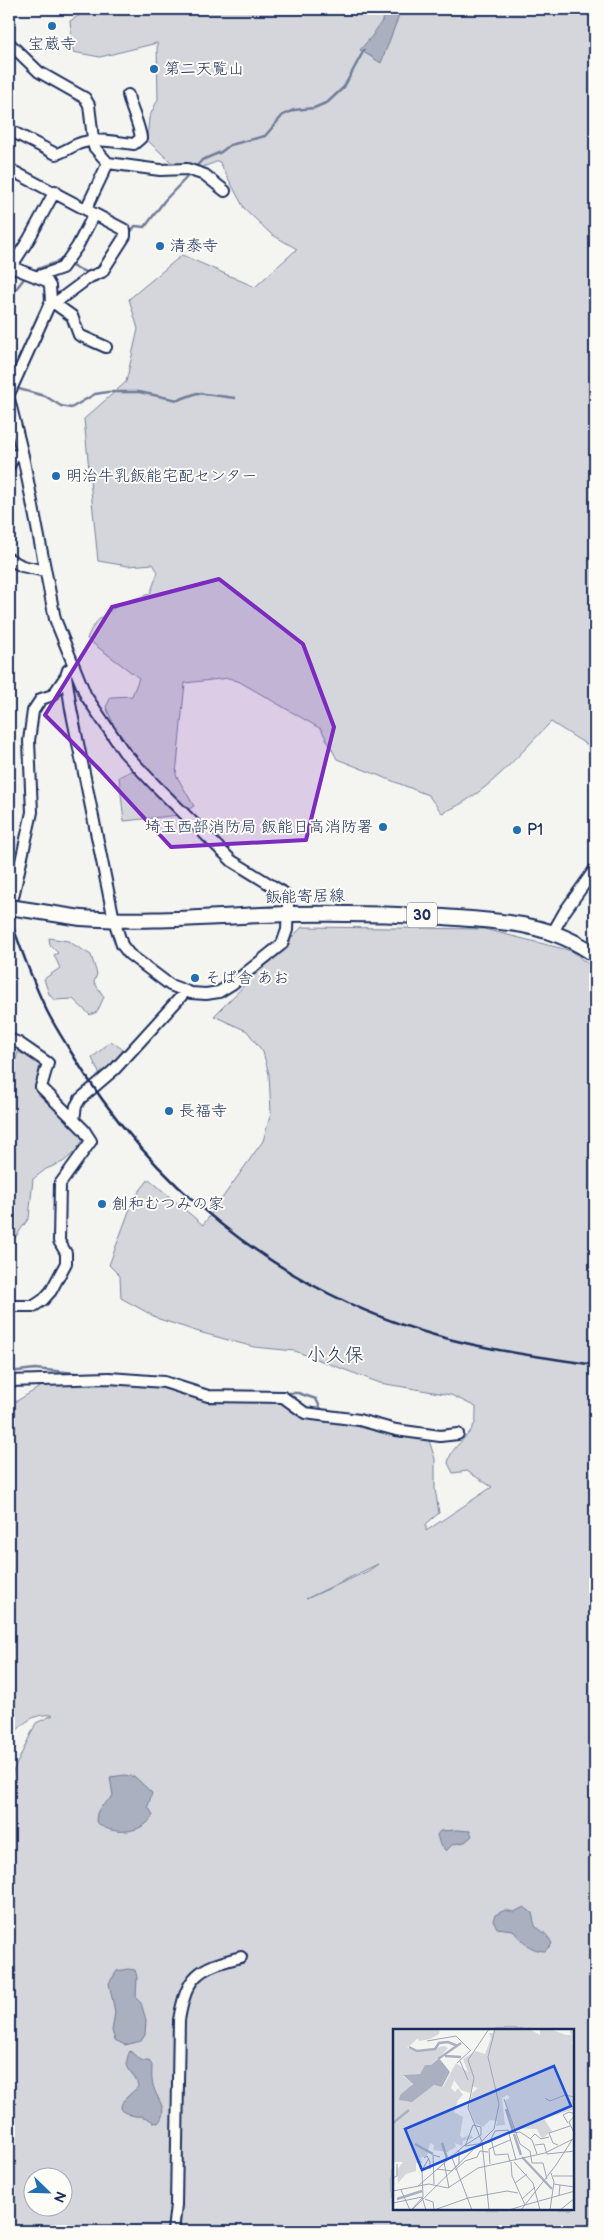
<svg xmlns="http://www.w3.org/2000/svg" width="604" height="2240" font-family="'Balsamiq Sans','Klee One',sans-serif">
  <rect width="100%" height="100%" fill="#f4f4f1"/>
  <filter id="ink" filterUnits="userSpaceOnUse"><feTurbulence type="fractalNoise" baseFrequency=".02" numOctaves="2"/><feDisplacementMap in="SourceGraphic" scale="10" xChannelSelector="R" yChannelSelector="G"/><feConvolveMatrix kernelMatrix="1 2 1 2 8 2 1 2 1" color-interpolation-filters="sRGB"/></filter>
  <g filter="url(#ink)">
    <!-- green -->
    <path fill="#d4d6db" stroke="#78829c" fill-rule="evenodd" d="M 90,9 L 595,9 L 595,750 L 551,722 C 518,755 487,795 442,813 L 428,795 L 337,759 L 321,729 L 240,682 L 229,678 L 185,683 L 176,775 L 194,806 L 180,815 L 124,821 L 119,777 L 133,770 L 106,707 L 111,697 L 132,696 L 139,678 L 87,639 C 95,613 125,601 150,594 L 158,572 L 153,564 L 128,566 L 98,561 L 84,419 L 126,382 L 138,329 L 129,299 L 182,255 L 255,287 L 297,249 L 271,234 L 244,208 L 219,161 L 184,174 L 147,140 L 149,118 L 158,99 L 157,43 L 100,57 L 73,52 L 70,21 Z
      M 302,927 L 484,929 L 572,951 L 595,970 L 595,2231 L 9,2231 L 9,1780 L 36,1723 L 53,1715 C 31,1713 23,1724 9,1739 L 9,1416 L 15,1402 L 45,1384 L 118,1384 L 161,1386 L 209,1403 L 266,1401 L 283,1404 L 292,1412 L 308,1418 L 426,1431 L 435,1459 L 435,1489 L 439,1513 L 426,1524 L 426,1531 L 492,1487 L 467,1471 L 453,1473 L 448,1463 C 451,1445 468,1440 475,1423 C 476,1419 476,1412 476,1407 L 451,1395 L 380,1383 L 295,1351 L 254,1347 L 199,1332 L 159,1319 L 121,1298 L 120,1276 L 109,1265 L 134,1198 L 149,1179 L 203,1225 L 263,1141 L 271,1113 L 269,1074 L 263,1052 L 247,1031 L 214,1016 ZM 378,1564 L 368,1571 L 306,1599 ZM 394,2030 L 573,2030 L 573,2209 L 394,2209 ZM 32,2178 L 62,2178 L 62,2208 L 32,2208 Z
      M 49,938 L 68,941 L 91,955 L 97,974 L 94,982 L 104,997 L 97,1012 L 90,1015 L 73,999 L 54,1000 L 49,994 L 44,979 L 60,968 L 54,955 L 58,953 L 50,945 Z
      M 111,1041 L 126,1052 L 104,1076 L 100,1075 L 92,1058 Z
      M 18,1052 L 40,1062 L 37,1084 L 86,1142 L 63,1162 L 46,1169 L 33,1179 L 29,1218 L 9,1246 L 9,1084 Z"/>
    <!-- water -->
    <path fill="#aab0bf" stroke="#717c98" d="M 390,9 L 398,11 L 398,18 L 381,63 L 360,50 L 372,36 Z
      M 125,1775 L 135,1777 L 152,1793 L 148,1806 L 153,1815 C 145,1834 109,1837 96,1821 L 97,1813 L 100,1808 L 113,1796 L 110,1777 Z
      M 458,1830 L 470,1831 L 472,1836 L 465,1842 L 453,1844 L 446,1851 L 440,1845 L 437,1835 L 440,1831 Z
      M 524,1907 L 532,1913 L 535,1926 C 543,1932 548,1934 552,1944 L 545,1951 C 531,1951 520,1941 513,1930 L 497,1928 L 493,1920 L 495,1915 L 505,1910 L 514,1912 Z
      M 128,1969 L 135,1970 L 137,1977 L 136,1998 L 141,2003 L 146,2020 L 145,2035 L 141,2041 L 125,2045 L 115,2040 L 112,2031 L 115,2012 L 109,1983 L 117,1971 Z
      M 130,2051 C 137,2056 139,2062 149,2061 L 152,2065 C 152,2072 151,2079 153,2085 C 156,2099 170,2109 158,2123 C 151,2122 149,2118 143,2117 C 139,2115 139,2117 135,2116 C 106,2110 130,2095 138,2087 C 137,2073 120,2070 130,2051 Z"/>
    <g fill="none" stroke-linecap="round" stroke-linejoin="round">
      <!-- stream -->
      <path stroke="#717c98" stroke-width="2.5" d="M 194,169 L 202,160 L 221,152 L 230,145 L 265,136 L 283,115 L 294,110 L 314,108 L 328,102 L 344,87 L 364,50
        M 128,236 L 135,226 L 145,227 L 165,200 L 190,174
        M 67,264 L 90,274
        M 32,271 L 60,261 L 62,262
        M 9,298 L 26,276
        M 15,388 L 45,396 L 61,406 L 71,408 L 95,394 L 108,392 L 139,392 L 178,400 L 197,393 L 235,398
        M 9,1372 L 35,1369 L 86,1374
        M 284,1393 L 298,1393 L 316,1399 L 322,1411"/>
      <defs>
        <path id="minor" d="M 9,43 L 39,72 L 85,98 L 89,105 L 94,147 L 108,163
          M 9,130 L 56,154 C 64,152 70,147 78,144 C 94,137 117,142 134,144 L 141,138 C 139,123 131,110 128,95
          M 9,169 L 125,230 L 125,236 L 102,272 L 90,277 L 55,303
          M 86,209 L 108,163 L 160,170 L 187,169 L 205,175 L 225,191
          M 9,266 L 47,281 L 50,286 L 51,301 L 72,316 L 79,335 L 106,347
          M 11,267 L 29,239 L 55,191
          M 36,277 L 62,268 L 77,247 L 94,214
          M 9,394 L 51,301
          M 9,399 L 23,456 L 55,619 L 86,696 L 124,752 L 154,784 L 232,861 L 284,893 L 288,904 L 287,930 L 282,944 L 232,984 L 219,992 L 206,994 L 191,993 L 170,985 L 129,954 L 122,945 L 114,920 L 71,709 L 66,676 L 68,670 L 73,667
          M 9,455 L 23,456
          M 9,466 L 14,456
          M 9,559 L 22,566 L 45,571
          M 9,915 L 32,812 L 29,741 L 33,711 L 41,699 L 53,695 L 66,676
          M 553,932 L 565,911 L 595,869
          M 9,1039 L 19,1043 L 48,1063 L 41,1087 L 84,1130 L 91,1141 L 60,1184 L 59,1241 L 66,1253 L 66,1263 L 51,1291 L 43,1300 L 34,1306 L 9,1306
          M 74,1119 L 76,1106 L 80,1099 L 115,1069 L 186,991
          M 9,1381 L 109,1378 L 164,1382 L 208,1396 L 283,1397 L 305,1413 L 359,1420 L 396,1430 L 440,1436 L 458,1434
          M 173,2231 L 176,2205 L 179,2020 C 187,1974 198,1968 241,1957"/>
        <path id="major" d="M 81,918 C 151,923 219,916 289,914 C 341,913 392,914 444,917 C 498,921 550,922 595,955"/>
      </defs>
      <!-- minor casing -->
      <use href="#minor" stroke="#1b2f5e" stroke-width="14"/>
      <!-- major casing -->
      <use href="#major" stroke="#1b2f5e" stroke-width="18"/>
      <!-- minor -->
      <use href="#minor" stroke="#fdfcf7" stroke-width="10"/>
      <!-- major -->
      <use href="#major" stroke="#fdfcf7" stroke-width="14"/>
      <!-- rail -->
      <path stroke="#1b2f5e" stroke-width="2.5" d="M 9,916 C 21,948 32,981 47,1011 C 54,1025 63,1039 71,1052 C 150,1184 274,1285 421,1331 C 477,1349 537,1356 595,1365"/>
      <defs>
        <path id="major-bridge" d="M 9,907 L 81,918"/>
      </defs>
      <!-- major-bridge casing -->
      <use href="#major-bridge" stroke="#1b2f5e" stroke-width="18" stroke-linecap="butt"/>
      <!-- major-bridge -->
      <use href="#major-bridge" stroke="#fdfcf7" stroke-width="14"/>
    </g>
  </g>
  <!-- marked area -->
  <path fill="#7b2cbf" fill-opacity="0.2" stroke="#7b2cbf" stroke-width="4" stroke-linejoin="round" d="M 219,579 L 303,644 L 334,727 L 306,840 L 171,847 L 100,770 L 45,715 L 112,607 Z"/>
  <!-- markers -->
  <g fill="#1f6fb2" stroke="#fdfcf7" stroke-width="2">
    <circle cx="52" cy="26" r="5"/>
    <circle cx="154" cy="69" r="5"/>
    <circle cx="160" cy="246" r="5"/>
    <circle cx="56" cy="476" r="5"/>
    <circle cx="383" cy="827" r="5"/>
    <circle cx="517" cy="830" r="5"/>
    <circle cx="195" cy="978" r="5"/>
    <circle cx="169" cy="1111" r="5"/>
    <circle cx="102" cy="1204" r="5"/>
  </g>
  <g text-anchor="middle" dominant-baseline="central" stroke-width="4" stroke-linejoin="round" paint-order="stroke">
    <!-- shield labels -->
    <rect fill="#fdfcf7" stroke="#5f6c8c" stroke-width="1" x="407" y="902.5" width="30" height="25" rx="4"/>
    <g font-size="15" font-weight="bold" fill="#1b2f5e">
      <text x="422" y="915">30</text>
    </g>
    <!-- poi labels -->
    <g font-size="16" fill="#1b2f5e" stroke="#fdfcf7" text-anchor="start">
      <text x="52" y="44" text-anchor="middle">宝蔵寺</text>
      <text x="164" y="69">第二天覧山</text>
      <text x="170" y="246">清泰寺</text>
      <text x="66" y="476">明治牛乳飯能宅配センター</text>
      <text x="373" y="827" text-anchor="end">埼玉西部消防局 飯能日高消防署</text>
      <text x="527" y="830">P1</text>
      <text x="205" y="978">そば舎 あお</text>
      <text x="179" y="1111">長福寺</text>
      <text x="112" y="1204">創和むつみの家</text>
    </g>
    <!-- street labels -->
    <g font-size="16" fill="#1b2f5e" stroke="#fdfcf7">
      <text transform="translate(305 897) rotate(-1)">飯能寄居線</text>
    </g>
    <!-- quarter labels -->
    <g font-size="19" fill="#1b2f5e" stroke="#fdfcf7">
      <text x="335" y="1355">小久保</text>
    </g>
  </g>
  <!-- overview -->
  <g transform="translate(393 2029)">
    <rect width="181" height="181" fill="#f4f4f1"/>
    <path d="M 0,0 L 47,0 L 46,5 L 37,10 L 26,12 L 25,9 L 14,19 L 32,22 L 51,17 L 55,19 L 38,36 L 32,37 L 27,45 L 10,47 L 19,54 L 17,59 L 23,67 L 42,55 L 50,58 L 63,34 L 75,43 L 70,30 L 83,22 L 92,25 L 98,9 L 96,4 L 100,4 L 101,0 L 136,0 L 147,6 L 147,1 L 143,0 L 157,0 L 173,6 L 178,6 L 176,0 L 181,0 L 181,13 L 178,14 L 181,15 L 181,80 L 151,90 L 159,102 L 149,110 L 144,100 L 120,99 L 112,72 L 117,68 L 114,66 L 109,69 L 112,96 L 103,97 L 104,92 L 97,91 L 90,98 L 82,94 L 76,79 L 79,64 L 85,59 L 79,57 L 77,64 L 68,61 L 61,51 L 58,59 L 62,63 L 65,59 L 70,66 L 65,71 L 61,83 L 70,88 L 67,106 L 69,109 L 78,106 L 80,109 L 70,112 L 69,117 L 62,114 L 63,118 L 54,123 L 40,121 L 41,116 L 37,114 L 34,127 L 27,129 L 30,134 L 23,134 L 23,142 L 13,145 L 5,154 L 4,141 L 10,133 L 0,133 Z" fill="#d4d6db"/>
    <path d="M 46,29 L 57,43 L 49,58 L 41,56 L 19,73 L 6,71 L 7,66 L 20,55 L 10,46 L 27,45 L 32,36 L 38,36 Z" fill="#aab0bf"/>
    <path fill="none" stroke="#aab0bf" stroke-width="2.5" d="M 16,18 L 24,22 L 42,20 L 46,14 L 55,13 L 65,17M 52,27 L 68,28M 45,30 L 68,14M 113,80 L 120,102M 0,94 L 16,81M 121,105 L 128,126M 49,114 L 54,129M 22,115 L 40,125M 129,128 L 159,160M 4,170 L 29,162"/>
    <path fill="none" stroke="#9da5b6" stroke-width="1" d="M 34,12 L 63,7 L 77,21M 67,32 L 75,51M 64,34 L 78,21M 152,69 L 157,72 L 172,66 L 182,68M 111,70 L 127,115 L 137,122 L 139,134 L 150,134 L 154,150M 182,86 L 176,93 L 182,106M 175,94 L 170,86 L 176,83 L 182,85M 116,104 L 127,103 L 139,111 L 144,125M 137,110 L 142,105 L 148,110 L 156,108M 142,116 L 151,115 L 154,125 L 182,122M 165,116 L 160,114 L 156,104 L 177,97M 72,117 L 97,113M 58,126 L 79,181M 31,129 L 34,127 L 37,133 L 37,140M 51,133 L 56,159M 117,133 L 115,125 L 102,126 L 98,110 L 102,102 L 115,101 L 123,131M 121,133 L 140,154 L 147,181M 97,135 L 96,120 L 117,111M 44,140 L 59,142 L 66,135 L 66,122M 62,141 L 72,132 L 84,128 L 87,122 L 95,123M 160,147 L 182,147M 0,149 L 4,147 L 4,135M 122,154 L 134,145M 41,155 L 40,126 L 47,128M 161,155 L 167,156 L 166,167M 167,156 L 182,158M 25,157 L 73,115 L 80,96 L 88,98 L 88,106 L 71,117M 8,161 L 17,181M 0,162 L 36,155 L 55,159 L 85,139 L 152,124 L 182,109M 75,169 L 114,162 L 125,164M 32,170 L 40,173 L 41,181M 129,170 L 142,158M 0,174 L 29,168 L 33,181M 132,176 L 182,162M 18,181 L 30,168 L 29,141 L 36,129M 19,181 L 101,100 L 106,75 L 95,28 L 102,0M 41,181 L 75,169M 96,181 L 89,113 L 75,79 L 81,49 L 75,31 L 96,0M 116,181 L 132,176 L 119,147 L 118,133M 128,181 L 163,136 L 179,111M 157,181 L 161,153 L 158,144M 167,181 L 182,169"/>
    <path fill="#1d4ed8" fill-opacity="0.15" stroke="#1d4ed8" stroke-width="2.5" d="M 161,37 L 178,77 L 29,141 L 12,100 Z"/>
    <rect width="181" height="181" fill="none" stroke="#1b2f5e" stroke-width="2.5"/>
  </g>
  <!-- margin -->
  <rect width="604" height="2240" fill="none" stroke="#fdfcf7" stroke-width="30"/>
  <rect x="15" y="15" width="574" height="2210" fill="none" stroke="#1b2f5e" stroke-width="2" filter="url(#ink)"/>
  <!-- north arrow -->
  <g transform="translate(48 2192) rotate(113)"><circle r="24" fill="#fdfcf7" stroke="#a3aaba"/>
  <path d="M0-4L9 19L0 12L-9 19Z" fill="#1f6fb2"/>
  <text y="-8" font-size="14" font-weight="bold" text-anchor="middle" fill="#1b2f5e">N</text>
  </g>
</svg>
